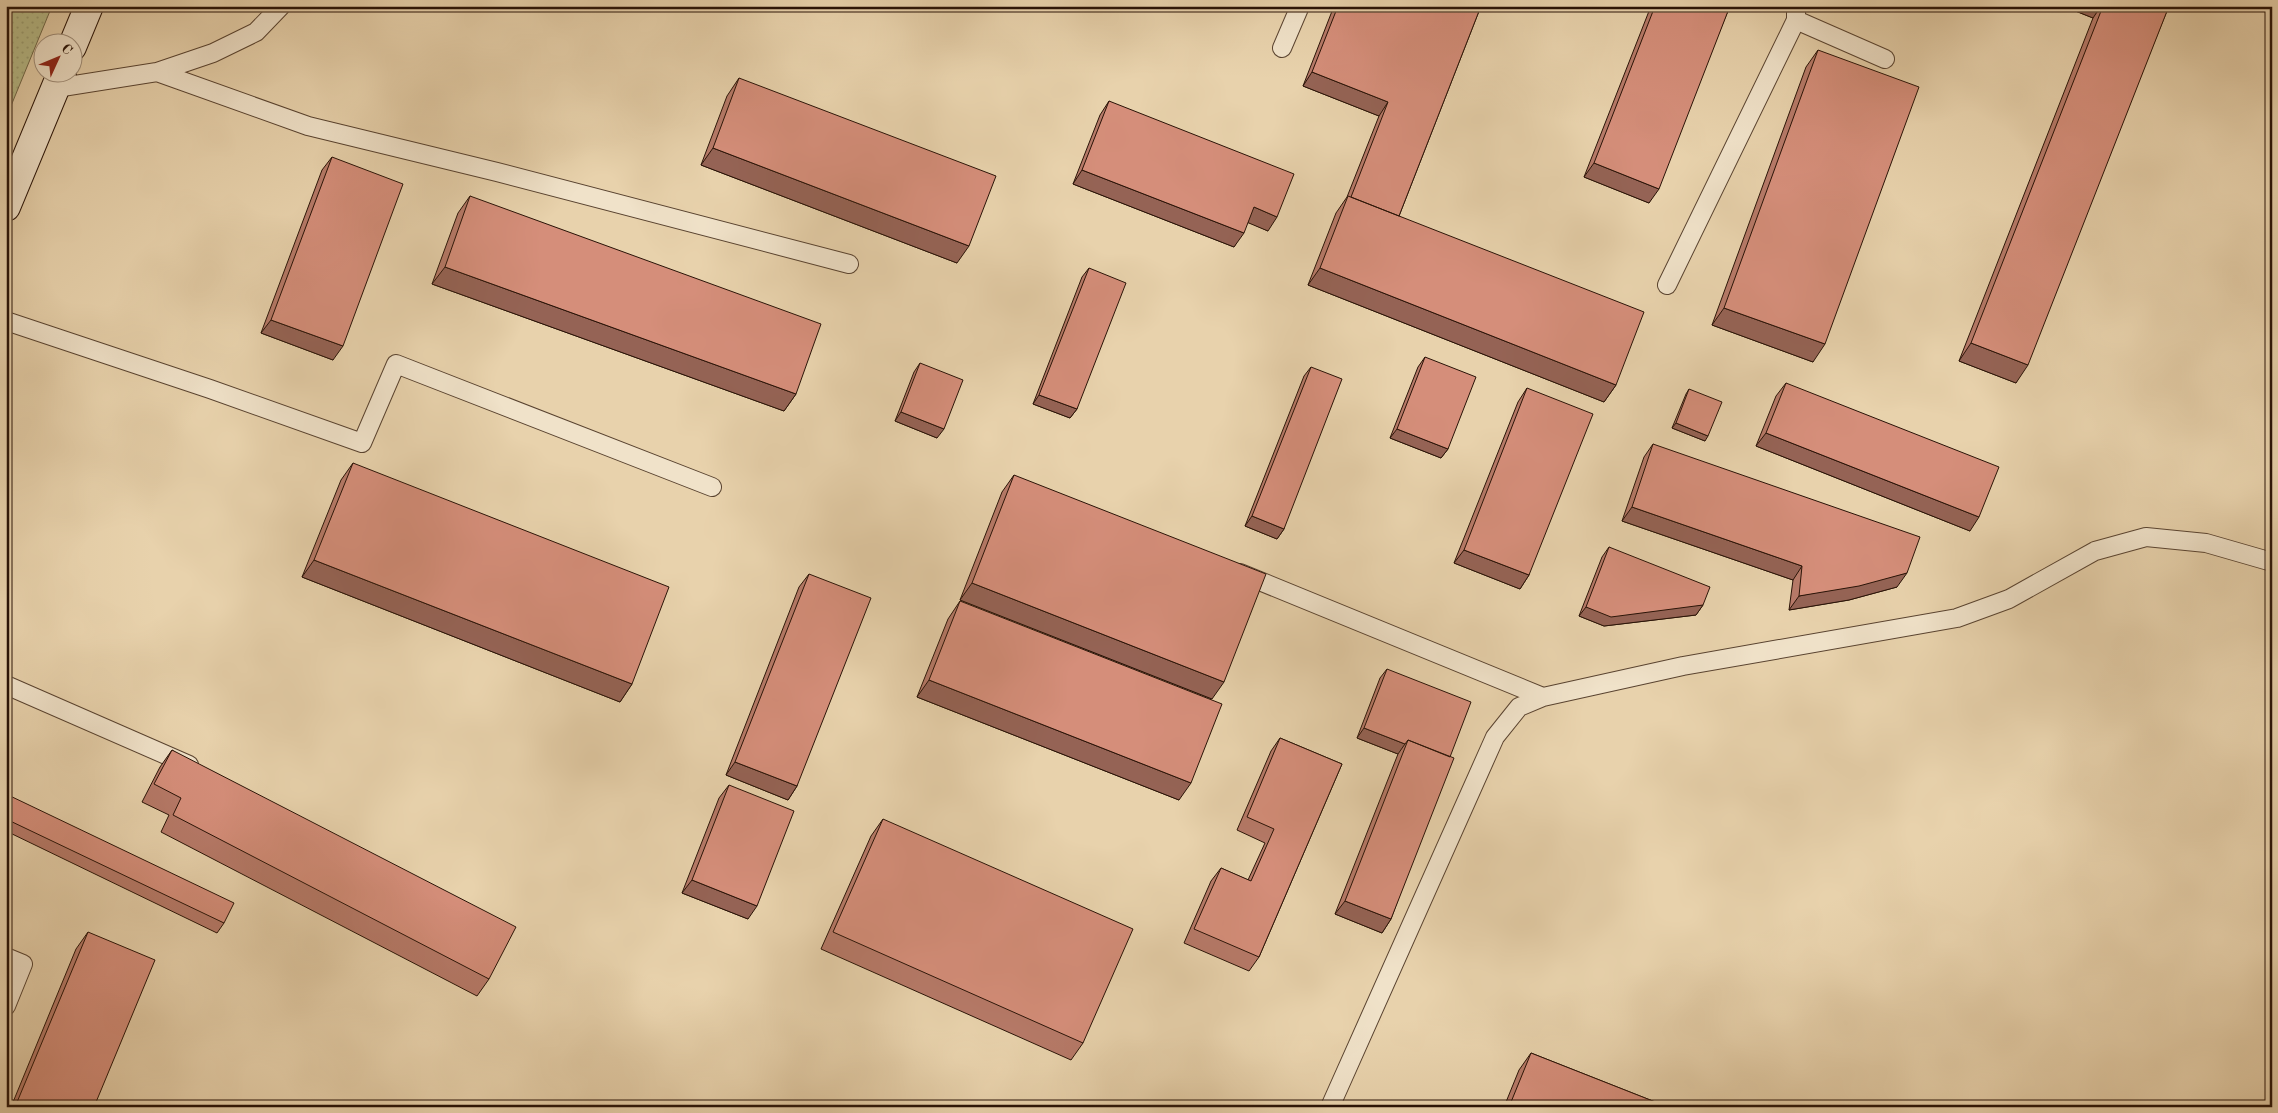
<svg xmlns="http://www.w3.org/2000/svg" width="2278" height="1113" font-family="'Old Standard TT',serif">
  <defs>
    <pattern id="grass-dots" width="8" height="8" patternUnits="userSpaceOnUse" patternTransform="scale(1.25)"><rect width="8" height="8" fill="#b7bb88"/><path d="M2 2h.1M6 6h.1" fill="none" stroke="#9da074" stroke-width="1.8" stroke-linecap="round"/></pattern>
  </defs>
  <rect width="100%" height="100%" fill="#e8d2ac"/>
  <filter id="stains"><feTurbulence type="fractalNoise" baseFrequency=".004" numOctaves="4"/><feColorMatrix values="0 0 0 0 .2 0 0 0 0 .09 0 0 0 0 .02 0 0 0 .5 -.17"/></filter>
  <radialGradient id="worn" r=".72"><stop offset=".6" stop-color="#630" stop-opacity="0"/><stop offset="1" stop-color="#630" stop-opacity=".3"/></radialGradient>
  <!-- grass -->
  <path fill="url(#grass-dots)" stroke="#706748" d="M 6,6 L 52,6 L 6,118 Z"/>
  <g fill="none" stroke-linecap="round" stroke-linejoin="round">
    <defs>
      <path id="lane" d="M 1796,6 L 1796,20 L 1885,59
        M 1282,48 L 1300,6
        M 157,72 L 308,126 L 497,172 L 849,264
        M 56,88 L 157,72 L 213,53 L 256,32 L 281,6
        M 1667,285 L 1796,20
        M 6,321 L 210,389 L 362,443 L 396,364 L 712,487
        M 1240,573 L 1543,697
        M 6,685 L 189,765
        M 6,957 L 23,964 L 6,1006
        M 1330,1107 L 1495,737 L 1519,707 L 1543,697 L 1683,666 L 1957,618 L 2009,599 L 2095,551 L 2146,537 L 2206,543 L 2272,562"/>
      <path id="secondary" d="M 72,47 L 89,6
        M 6,207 L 62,72"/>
    </defs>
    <!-- lane casing -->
    <use href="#lane" stroke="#594330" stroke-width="20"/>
    <!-- secondary casing -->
    <use href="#secondary" stroke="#291307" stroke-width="30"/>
    <!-- lane -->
    <use href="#lane" stroke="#f0e2c9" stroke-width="18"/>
    <!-- secondary -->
    <use href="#secondary" stroke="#f0e2c9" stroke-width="28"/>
  </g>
  <!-- wall -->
  <path fill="#b77a69" stroke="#291307" d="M 1334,6 L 1481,6 L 1399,216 L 1616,385 L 1604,402 L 1308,285 L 1336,213 L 1347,197 L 1379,116 L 1303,86 Z
    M 1651,6 L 1730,6 L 1649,203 L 1584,177 Z
    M 2063,6 L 2169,6 L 2016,383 L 1959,361 L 2093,18 Z
    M 1818,50 L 1813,362 L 1712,325 L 1806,67 Z
    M 739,78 L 957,263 L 701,165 L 727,96 Z
    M 1109,101 L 1268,231 L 1248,222 L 1234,247 L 1073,184 L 1100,115 Z
    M 332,157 L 333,360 L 261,333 L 322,170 Z
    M 470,196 L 796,394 L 784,411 L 432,284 L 458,213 Z
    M 1089,268 L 1077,409 L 1070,418 L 1033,404 L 1082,277 Z
    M 1425,357 L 1448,449 L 1441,458 L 1390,438 L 1418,367 Z
    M 920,363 L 937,438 L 895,421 L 914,372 Z
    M 1311,367 L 1284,529 L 1277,539 L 1245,526 L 1304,376 Z
    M 1786,383 L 1970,531 L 1756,446 L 1776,396 Z
    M 1527,388 L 1529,575 L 1520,589 L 1454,563 L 1518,402 Z
    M 1689,389 L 1705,441 L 1672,428 L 1686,394 Z
    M 1653,444 L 1897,587 L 1849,600 L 1789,610 L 1793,580 L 1622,521 L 1644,457 Z
    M 353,463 L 632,684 L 620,702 L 302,577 L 341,480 Z
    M 1014,475 L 1212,699 L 960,600 L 1002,492 Z
    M 1609,547 L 1703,605 L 1696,615 L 1604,626 L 1579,616 L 1602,557 Z
    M 809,574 L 797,786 L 788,800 L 726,775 L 799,587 Z
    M 960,601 L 1179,800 L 917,697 L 948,619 Z
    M 1387,669 L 1450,757 L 1391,919 L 1382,933 L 1335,914 L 1398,754 L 1357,738 L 1380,678 Z
    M 1280,738 L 1342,764 L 1259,957 L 1249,971 L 1184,943 L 1211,881 L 1221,868 L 1248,880 L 1265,843 L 1237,830 L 1271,751 Z
    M 172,750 L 489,979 L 477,996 L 161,832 L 169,815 L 142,802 L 160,767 Z
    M 729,785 L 748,919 L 682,893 L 719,798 Z
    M 6,794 L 224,923 L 217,933 L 6,831 Z
    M 883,819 L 1083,1043 L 1071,1060 L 821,949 L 871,836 Z
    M 88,932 L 94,1107 L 11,1107 L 76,949 Z
    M 1531,1053 L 1668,1107 L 1504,1107 L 1519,1070 Z"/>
  <!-- shaded-wall -->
  <path fill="#956355" stroke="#291307" d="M 2063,6 L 2101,6 L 2093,18 Z
    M 1312,72 L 1388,102 L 1379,116 L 1303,86 Z
    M 713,148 L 969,246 L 957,263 L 701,165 Z
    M 1594,163 L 1659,189 L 1649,203 L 1584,177 Z
    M 1082,170 L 1244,233 L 1234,247 L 1073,184 Z
    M 1254,207 L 1277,217 L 1268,231 L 1244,221 Z
    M 445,267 L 796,394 L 784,411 L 432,284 Z
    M 1320,268 L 1616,385 L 1604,402 L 1308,285 Z
    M 1724,308 L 1825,344 L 1813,362 L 1712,325 Z
    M 271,320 L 343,346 L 333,360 L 261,333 Z
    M 1971,343 L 2028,365 L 2016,383 L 1959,361 Z
    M 1039,395 L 1077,409 L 1070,418 L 1033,404 Z
    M 901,412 L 944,429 L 937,438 L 895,421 Z
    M 1676,423 L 1708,436 L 1705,441 L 1672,428 Z
    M 1397,429 L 1448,449 L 1441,458 L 1390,438 Z
    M 1766,433 L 1979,517 L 1970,531 L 1756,446 Z
    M 1632,507 L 1802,566 L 1793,580 L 1622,521 Z
    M 1252,516 L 1284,529 L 1277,539 L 1245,526 Z
    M 1464,550 L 1529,575 L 1520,589 L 1454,563 Z
    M 314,560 L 632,684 L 620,702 L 302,577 Z
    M 1907,573 L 1897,587 L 1849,600 L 1789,610 L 1799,596 Z
    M 972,583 L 1224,682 L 1212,699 L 960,600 Z
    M 1703,605 L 1696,615 L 1604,626 L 1579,616 L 1586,607 Z
    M 929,680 L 1191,783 L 1179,800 L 917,697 Z
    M 1364,728 L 1405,744 L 1398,754 L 1357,738 Z
    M 735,762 L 797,786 L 788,800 L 726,775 Z
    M 692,880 L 757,906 L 748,919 L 682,893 Z
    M 1345,901 L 1391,919 L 1382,933 L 1335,914 Z"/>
  <!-- building -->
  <path fill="#d58e7a" stroke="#291307" d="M 1338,6 L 1481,6 L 1399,216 L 1351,197 L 1388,102 L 1312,72 Z
    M 1655,6 L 1730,6 L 1659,189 L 1594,163 Z
    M 2103,6 L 2169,6 L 2028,365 L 1971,343 Z
    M 1818,50 L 1919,87 L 1825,344 L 1724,308 Z
    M 739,78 L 996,176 L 969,246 L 713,148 Z
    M 1109,101 L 1294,174 L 1277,217 L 1254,207 L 1244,233 L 1082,170 Z
    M 332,157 L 403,184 L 343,346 L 271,320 Z
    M 470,196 L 821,324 L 796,394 L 445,267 Z
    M 1348,196 L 1644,312 L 1616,385 L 1320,268 Z
    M 1089,268 L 1126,283 L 1077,409 L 1039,395 Z
    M 1425,357 L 1476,377 L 1448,449 L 1397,429 Z
    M 920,363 L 963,380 L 944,429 L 901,412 Z
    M 1311,367 L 1342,379 L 1284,529 L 1252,516 Z
    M 1786,383 L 1999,467 L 1979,517 L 1766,433 Z
    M 1527,388 L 1593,414 L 1529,575 L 1464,550 Z
    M 1689,389 L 1722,402 L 1708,436 L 1676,423 Z
    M 1653,444 L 1920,537 L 1907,573 L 1859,586 L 1799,596 L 1802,566 L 1632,507 Z
    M 353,463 L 669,587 L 632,684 L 314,560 Z
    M 1014,475 L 1266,574 L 1224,682 L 972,583 Z
    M 1609,547 L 1710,587 L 1703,605 L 1611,617 L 1586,607 Z
    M 809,574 L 871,598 L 797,786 L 735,762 Z
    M 960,601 L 1222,704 L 1191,783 L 929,680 Z
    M 1387,669 L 1471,702 L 1450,757 L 1408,740 L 1405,744 L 1364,728 Z
    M 1280,738 L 1342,764 L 1259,957 L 1194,929 L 1221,868 L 1251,881 L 1274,829 L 1247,817 Z
    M 1408,740 L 1454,758 L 1391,919 L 1345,901 Z
    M 172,750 L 516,927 L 489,979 L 173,815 L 181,798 L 154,784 Z
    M 729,785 L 794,811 L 757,906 L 692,880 Z
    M 6,794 L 234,903 L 224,923 L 6,819 Z
    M 883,819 L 1133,929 L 1083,1043 L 833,932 Z
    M 88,932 L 155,960 L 94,1107 L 15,1107 Z
    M 1531,1053 L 1668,1107 L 1509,1107 Z"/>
  <!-- margin -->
  <rect width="2278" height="1113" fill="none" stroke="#e8d2ac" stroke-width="25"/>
  <rect x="8" y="8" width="2263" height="1098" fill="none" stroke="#291307" stroke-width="2.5"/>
  <rect x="12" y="12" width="2253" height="1088" fill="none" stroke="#291307"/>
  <!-- north arrow -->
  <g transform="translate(58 58) rotate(46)"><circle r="24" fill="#f0e2c9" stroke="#a08f7b"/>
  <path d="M0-4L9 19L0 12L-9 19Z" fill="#8f2418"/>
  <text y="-8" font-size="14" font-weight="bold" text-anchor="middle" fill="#291307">С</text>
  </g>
  <rect width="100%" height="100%" filter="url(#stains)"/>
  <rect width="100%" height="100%" fill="url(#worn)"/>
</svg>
